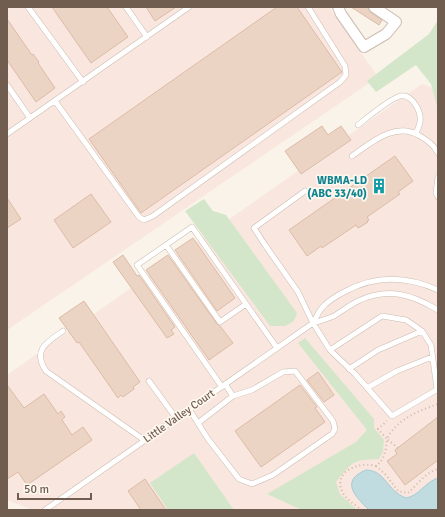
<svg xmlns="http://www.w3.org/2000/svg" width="445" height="517" font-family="Signika,sans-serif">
  <rect width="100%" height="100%" fill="#faf3e9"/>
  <!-- commercial -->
  <path fill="#f9e6de" d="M 7,7 L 329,7 L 378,77 L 7,330 Z
    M 422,84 L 438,90 L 438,510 L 33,510 L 7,500 L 7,375 Z"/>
  <!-- green -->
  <path fill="#d4e6c9" d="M 438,20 L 438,110 L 431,84 L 416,65 L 376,92 L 367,81 L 429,34 Z
    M 204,199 L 213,211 L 226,215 L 297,313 L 294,321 L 285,326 L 270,326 L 185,211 Z
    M 305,338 L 374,419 L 374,428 L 384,440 L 383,452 L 379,459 C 352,460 353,461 336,482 L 340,494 L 357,510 L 302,510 L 267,494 L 356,442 L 367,430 L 298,343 Z
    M 194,453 L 234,510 L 168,510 L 150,483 Z"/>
  <!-- water -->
  <path fill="#c0dce1" stroke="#a7cbd2" d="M 366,470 C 385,470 387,491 406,498 C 419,496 425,482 438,478 L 438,510 L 369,510 C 356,497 339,481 366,470 Z"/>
  <!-- building -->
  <path fill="#ecd4c4" stroke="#dcbba6" d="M 52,7 L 107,7 L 128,37 L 91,63 Z
    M 146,7 L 176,7 L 155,21 Z
    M 277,7 L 297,7 L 342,72 L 141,213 L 89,139 Z
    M 351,7 L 368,7 L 370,12 L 382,20 L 379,25 Z
    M 7,19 L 32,55 L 33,54 L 39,62 L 38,63 L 55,88 L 36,102 L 7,60 Z
    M 322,126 L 328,135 L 341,126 L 351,140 L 301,174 L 285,151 Z
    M 395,156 L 413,181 L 398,192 L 400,194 L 367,217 L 369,220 L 367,221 L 368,222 L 360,227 L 358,228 L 356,225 L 322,248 L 321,246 L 307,256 L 289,230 Z
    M 91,194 L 111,222 L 73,248 L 54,220 Z
    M 7,198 L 21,219 L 7,228 Z
    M 193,238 L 235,298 L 217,311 L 175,250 Z
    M 123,255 L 137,276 L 139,275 L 175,327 L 171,330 L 174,334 L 167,338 L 113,262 Z
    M 168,255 L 217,324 L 220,326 L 233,343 L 209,360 L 146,270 Z
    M 84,301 L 140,382 L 133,387 L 134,389 L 123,397 L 121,395 L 118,398 L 79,342 L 77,343 L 59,318 Z
    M 318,372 L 334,395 L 324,402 L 307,380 Z
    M 7,385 L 24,408 L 44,394 L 58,414 L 61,411 L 65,417 L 62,420 L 72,435 L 83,427 L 92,440 L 27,485 L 18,472 L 7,479 Z
    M 300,385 L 317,407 L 315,408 L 325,422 L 261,467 L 235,431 Z
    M 438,417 L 438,460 L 405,485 L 387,461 L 397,454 L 395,450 Z
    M 145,479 L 166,510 L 141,510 L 128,491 Z"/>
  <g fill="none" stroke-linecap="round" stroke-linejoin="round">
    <defs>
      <path id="service" d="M 28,7 L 83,82
        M 126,7 L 147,37
        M 7,85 L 30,118
        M 55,101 L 139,217 L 144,220 L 153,216 L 340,82 L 346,75 L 345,66 L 308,7
        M 358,125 C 368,117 388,100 400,96 C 408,94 413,100 417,107 C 422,117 421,123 416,133
        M 7,134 L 189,7
        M 352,156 C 372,142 396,121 420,136 C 428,141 434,145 438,153
        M 438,177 L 436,193 L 438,197
        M 305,191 L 254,228 L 265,245 L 298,292 L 313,323 L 330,350 L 355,374 L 392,416 L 438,389
        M 166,245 L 220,322 L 246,304
        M 313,323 C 316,318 318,313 321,309 C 327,301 338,295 346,291 C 376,275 407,276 438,290
        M 63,331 C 47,342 32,350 46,371 L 144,440
        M 330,350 L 382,316 L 406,320 L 422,331 L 431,345 L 437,389
        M 349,369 L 378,350 L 422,331
        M 149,381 L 176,418
        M 222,387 L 137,265 L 192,227 L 277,348
        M 367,388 L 397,371 L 432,357
        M 189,409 L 208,439 L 239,479 L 252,484 L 273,475 L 332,434 L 335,429 L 333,421 L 295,371 L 283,372 L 252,390 L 233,396 L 225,384
        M 198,423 L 233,396
        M 45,510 L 313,323 C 320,321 327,319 334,316 C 342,311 350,305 358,301 C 388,287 411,294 438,310"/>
      <path id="minor" d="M 338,7 L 341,14 L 364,47 L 386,34 L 396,22 L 374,7"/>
    </defs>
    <!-- service casing -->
    <use href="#service" stroke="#cbbcb0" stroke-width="6"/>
    <!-- minor casing -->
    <use href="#minor" stroke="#cbbcb0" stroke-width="12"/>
    <!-- path -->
    <path stroke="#d1b8a7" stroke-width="2" stroke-dasharray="1 3" stroke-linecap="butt" d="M 398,448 L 387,439 C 397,419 418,411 438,404
      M 376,466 L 386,475 L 398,491 L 408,493 C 417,485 426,472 438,469
      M 362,510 C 355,505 345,499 342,491 C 333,471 360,461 376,466 C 385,459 386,450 387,439 L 378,429 L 387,421"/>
    <!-- service -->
    <use href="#service" stroke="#fff" stroke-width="5"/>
    <!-- minor -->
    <use href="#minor" stroke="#fff" stroke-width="10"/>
  </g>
  <!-- icons -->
  <defs>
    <symbol id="building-bare" viewBox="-9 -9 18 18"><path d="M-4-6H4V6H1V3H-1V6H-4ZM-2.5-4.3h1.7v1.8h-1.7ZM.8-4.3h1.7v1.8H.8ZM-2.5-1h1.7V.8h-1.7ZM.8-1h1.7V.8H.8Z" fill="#0f9aa8" stroke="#fdf7ef" stroke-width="2.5" paint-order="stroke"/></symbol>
  </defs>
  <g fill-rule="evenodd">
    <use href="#building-bare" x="368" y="175" width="22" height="22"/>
  </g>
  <g text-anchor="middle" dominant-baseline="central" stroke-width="3.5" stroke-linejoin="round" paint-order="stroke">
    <!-- culture labels -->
    <g font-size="11" font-weight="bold" fill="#0d838f" stroke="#fdf7ef" text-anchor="end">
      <text x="367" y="180">WBMA-LD<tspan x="367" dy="13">(ABC 33/40)</tspan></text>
    </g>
    <!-- street labels -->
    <g font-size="11" fill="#715c50" stroke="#fdf7ef">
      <text transform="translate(179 416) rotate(-35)">Little Valley Court</text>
    </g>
  </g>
  <!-- border -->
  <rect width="445" height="517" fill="none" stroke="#715c50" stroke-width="16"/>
  <!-- scale -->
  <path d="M18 493v6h73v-6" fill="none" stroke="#715c50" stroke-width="2"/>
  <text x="24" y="493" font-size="12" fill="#715c50" stroke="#fdf7ef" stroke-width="3" paint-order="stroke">50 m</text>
</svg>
